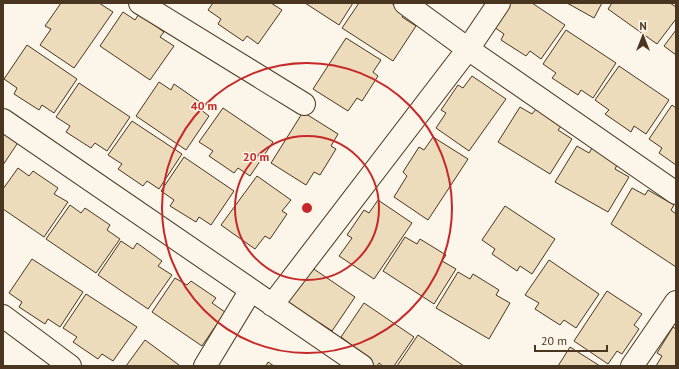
<svg xmlns="http://www.w3.org/2000/svg" width="679" height="369" font-family="'PT Sans',sans-serif">
  <rect width="100%" height="100%" fill="#fbf6e9"/>
  <!-- building -->
  <path fill="#ecdcbc" stroke="#4a3520" d="M 61,3 L 99,3 L 113,12 L 74,68 L 40,45 L 51,29 L 45,26 Z
    M 213,3 L 271,3 L 282,10 L 258,44 L 247,36 L 243,41 L 218,24 L 221,19 L 208,10 Z
    M 305,3 L 353,3 L 339,25 Z
    M 359,3 L 391,3 L 406,12 L 402,17 L 416,26 L 393,61 L 342,28 Z
    M 506,3 L 532,3 L 565,25 L 541,59 L 530,51 L 526,56 L 501,40 L 504,34 L 491,25 Z
    M 567,3 L 602,3 L 594,18 Z
    M 612,3 L 670,3 L 676,7 L 676,19 L 657,44 L 608,9 Z
    M 123,12 L 135,20 L 139,14 L 164,32 L 160,37 L 174,46 L 150,80 L 100,46 Z
    M 566,30 L 616,63 L 593,98 L 581,90 L 578,95 L 552,78 L 556,73 L 543,64 Z
    M 676,30 L 676,55 L 664,46 Z
    M 346,38 L 381,60 L 373,72 L 378,76 L 362,101 L 357,98 L 348,111 L 313,89 Z
    M 27,45 L 77,79 L 54,113 L 42,105 L 39,110 L 14,94 L 17,88 L 4,79 Z
    M 619,66 L 669,100 L 646,134 L 634,126 L 631,132 L 605,114 L 609,110 L 595,100 Z
    M 472,76 L 506,99 L 469,151 L 436,128 L 446,113 L 441,110 L 458,85 L 463,88 Z
    M 159,82 L 171,90 L 174,84 L 200,102 L 196,106 L 209,116 L 186,150 L 136,116 Z
    M 79,83 L 130,117 L 107,151 L 95,143 L 91,148 L 66,132 L 70,126 L 56,117 Z
    M 672,105 L 676,108 L 676,165 L 659,153 L 662,148 L 649,139 Z
    M 520,107 L 532,114 L 536,109 L 562,125 L 558,130 L 572,139 L 550,174 L 498,142 Z
    M 223,108 L 273,142 L 250,176 L 238,168 L 234,173 L 209,156 L 213,151 L 199,142 Z
    M 303,112 L 338,134 L 331,146 L 336,149 L 320,175 L 314,172 L 306,185 L 271,163 Z
    M 132,121 L 182,154 L 159,189 L 147,181 L 143,186 L 118,169 L 122,164 L 108,155 Z
    M 3,131 L 19,141 L 3,165 Z
    M 433,137 L 468,159 L 428,220 L 394,197 L 407,176 L 403,172 L 419,147 L 424,150 Z
    M 577,146 L 589,153 L 592,148 L 618,163 L 615,169 L 629,177 L 608,212 L 555,182 Z
    M 184,157 L 234,191 L 211,225 L 199,217 L 196,222 L 170,206 L 174,200 L 161,191 Z
    M 18,168 L 29,176 L 33,171 L 58,188 L 54,194 L 68,202 L 44,237 L 3,209 L 3,189 Z
    M 257,176 L 291,200 L 282,211 L 287,214 L 270,239 L 265,236 L 255,249 L 221,225 Z
    M 632,188 L 645,195 L 648,190 L 674,205 L 671,210 L 676,214 L 676,267 L 611,224 Z
    M 378,200 L 412,223 L 374,279 L 339,256 L 352,238 L 347,235 L 364,210 L 369,213 Z
    M 70,205 L 81,213 L 85,208 L 110,225 L 107,230 L 120,239 L 96,273 L 46,239 Z
    M 505,206 L 555,239 L 532,274 L 520,266 L 517,271 L 492,254 L 495,249 L 482,240 Z
    M 405,237 L 417,244 L 420,239 L 446,255 L 442,261 L 456,269 L 434,304 L 383,271 Z
    M 121,241 L 133,249 L 137,243 L 162,261 L 158,266 L 172,275 L 148,309 L 98,275 Z
    M 32,259 L 83,292 L 60,327 L 48,319 L 45,324 L 19,307 L 22,302 L 9,293 Z
    M 549,260 L 599,294 L 576,328 L 564,320 L 560,325 L 535,309 L 539,303 L 525,295 Z
    M 305,263 L 355,297 L 332,331 L 320,323 L 317,329 L 291,312 L 295,307 L 282,297 Z
    M 458,272 L 470,279 L 473,274 L 499,290 L 496,295 L 510,303 L 489,339 L 436,308 Z
    M 175,278 L 187,285 L 191,281 L 216,298 L 212,303 L 225,312 L 202,346 L 152,312 Z
    M 607,291 L 642,314 L 634,325 L 639,329 L 622,354 L 617,351 L 608,364 L 574,341 Z
    M 86,294 L 137,327 L 113,361 L 102,354 L 98,359 L 73,342 L 77,337 L 63,328 Z
    M 364,303 L 414,337 L 394,366 L 383,366 L 379,363 L 377,366 L 372,366 L 350,352 L 354,347 L 341,337 Z
    M 673,327 L 676,329 L 676,366 L 656,366 L 662,356 L 657,353 Z
    M 418,335 L 464,366 L 397,366 Z
    M 145,340 L 179,365 L 178,366 L 126,366 Z
    M 570,347 L 600,366 L 558,366 Z
    M 268,362 L 274,366 L 266,366 Z"/>
  <g fill="none" stroke-linecap="round" stroke-linejoin="round">
    <defs>
      <path id="minor" d="M 140,3 L 304,104
        M 405,3 L 468,49 L 676,193
        M 3,120 L 362,366
        M 272,305 L 468,49 L 499,3
        M 3,316 L 70,366
        M 205,366 L 251,290
        M 632,366 L 676,302"/>
    </defs>
    <!-- minor casing -->
    <use href="#minor" stroke="#4a3520" stroke-width="24"/>
    <!-- minor -->
    <use href="#minor" stroke="#fbf6e9" stroke-width="22"/>
  </g>
  <!-- distance rings -->
  <g fill="none" stroke="#c62828" stroke-width="2">
    <circle cx="307" cy="208" r="72"/>
    <circle cx="307" cy="208" r="145"/>
  </g>
  <circle cx="307" cy="208" r="6" fill="#c62828" stroke="#fbf6e9" stroke-width="2"/>
  <g font-size="12" text-anchor="middle" font-weight="bold" fill="#c62828" stroke="#fbf6e9" stroke-width="3" stroke-linejoin="round" paint-order="stroke">
    <text x="204" y="110">40 m</text>
    <text x="256" y="161">20 m</text>
  </g>
  <!-- border -->
  <rect width="679" height="369" fill="none" stroke="#4a3520" stroke-width="8"/>
  <!-- north arrow -->
  <g transform="translate(643 36)" stroke="#fbf6e9" stroke-width="3" paint-order="stroke">
  <path d="M0-3L7 15L0 10L-7 15Z" fill="#4a3520"/>
  <text y="-6" font-size="11" font-weight="bold" text-anchor="middle" fill="#4a3520">N</text>
  </g>
  <!-- scale -->
  <path d="M535 345v6h72v-6" fill="none" stroke="#4a3520" stroke-width="2"/>
  <text x="541" y="345" font-size="12" fill="#4a3520" stroke="#fbf6e9" stroke-width="3" paint-order="stroke">20 m</text>
</svg>
